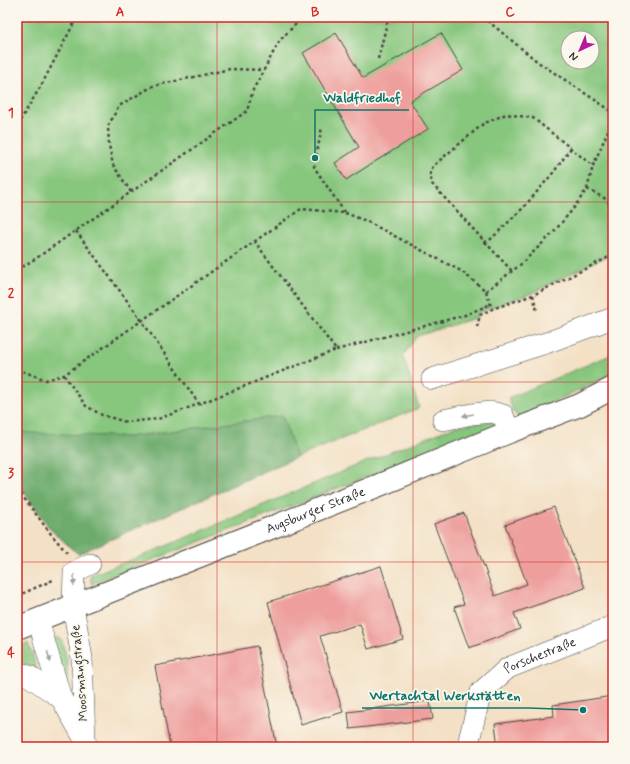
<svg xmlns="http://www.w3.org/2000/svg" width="630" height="764" font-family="Mynerve,sans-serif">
  <rect width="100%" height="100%" fill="#fbf7ec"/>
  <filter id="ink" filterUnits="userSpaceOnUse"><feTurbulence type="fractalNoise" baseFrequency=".025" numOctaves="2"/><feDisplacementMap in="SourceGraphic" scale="8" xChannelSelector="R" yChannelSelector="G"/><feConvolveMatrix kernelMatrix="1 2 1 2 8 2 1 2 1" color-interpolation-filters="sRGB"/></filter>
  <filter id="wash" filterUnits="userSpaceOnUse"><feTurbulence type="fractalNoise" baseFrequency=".012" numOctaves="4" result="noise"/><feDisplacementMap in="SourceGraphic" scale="16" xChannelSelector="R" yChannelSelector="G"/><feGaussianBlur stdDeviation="0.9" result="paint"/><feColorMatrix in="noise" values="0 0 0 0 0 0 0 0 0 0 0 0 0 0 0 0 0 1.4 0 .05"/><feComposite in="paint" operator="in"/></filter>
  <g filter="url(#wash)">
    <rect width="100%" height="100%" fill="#f3e0c5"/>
    <!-- green -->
    <path fill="#86c67d" stroke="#587854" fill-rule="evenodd" d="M 17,17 L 613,17 L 613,254 L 594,262 L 532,293 L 477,313 L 478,317 L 417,336 L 403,356 L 419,408 L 297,457 L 282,416 L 128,437 L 18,433 ZM 568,38 L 592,38 L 592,62 L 568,62 Z
      M 613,354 L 613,374 L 519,418 L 514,413 L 508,398 Z
      M 490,421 L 500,425 L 91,584 L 91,575 L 147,554 L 358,465 L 456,426 Z
      M 56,637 L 61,639 L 67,659 L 69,699 L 51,646 Z
      M 28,643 L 37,669 L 17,661 L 17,647 Z"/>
    <!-- forest -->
    <path fill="#6cab6c" stroke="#4c6b4c" d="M 282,416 L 297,457 L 78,554 L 51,530 L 17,482 L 17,432 L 128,437 Z"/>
    <g id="blocks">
      <!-- building -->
      <path fill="#ee9f9d" d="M 336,33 L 363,78 L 441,33 L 463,70 L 410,101 L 428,129 L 376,161 L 346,180 L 335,163 L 359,147 L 303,53 Z
        M 554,507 L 585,588 L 514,613 L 520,629 L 469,648 L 454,607 L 464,604 L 434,524 L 464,513 L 495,596 L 527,584 L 505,525 Z
        M 381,566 L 403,639 L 368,649 L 360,624 L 320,636 L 343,712 L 301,725 L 268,602 Z
        M 257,646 L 277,747 L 170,747 L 155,666 Z
        M 613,696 L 613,747 L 498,747 L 495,724 L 554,716 L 553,705 Z
        M 430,701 L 433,719 L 350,729 L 348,712 Z"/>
    </g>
  </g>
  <g filter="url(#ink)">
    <use href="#blocks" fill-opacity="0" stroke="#494642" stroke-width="1"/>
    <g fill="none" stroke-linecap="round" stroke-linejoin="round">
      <defs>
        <g id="minor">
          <path d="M 432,379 L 546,343 L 613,318"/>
          <path d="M 443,420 L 472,414 L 491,412 L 503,415 L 509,432"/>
          <path d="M 38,620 L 61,698 L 84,738"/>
          <path d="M 17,672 L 29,676 L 61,698"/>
          <path d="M 87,747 L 85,740 L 82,658 L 73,606 L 74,572 L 90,564"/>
          <path id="s1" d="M 470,747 L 469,740 L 481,692 L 508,668 L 613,626"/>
        </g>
        <g id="major">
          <path id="s2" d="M 17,628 L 377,486 L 509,432 L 580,405 L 613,388"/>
        </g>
      </defs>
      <!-- minor casing -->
      <use href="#minor" stroke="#494642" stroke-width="22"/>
      <!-- major casing -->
      <use href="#major" stroke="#494642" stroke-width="24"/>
      <!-- path -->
      <path stroke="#494642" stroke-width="2.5" stroke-dasharray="3 3" stroke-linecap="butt" d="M 483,17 L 538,62 L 613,112
        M 378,59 L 388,19 L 391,17
        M 17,126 L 42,84 L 73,25 L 75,17
        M 571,148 L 553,173 L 524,207 L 491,239 L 485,242 L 432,184 L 430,174 L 433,166 L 483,124 L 506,114 L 533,118 L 593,166
        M 587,189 L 606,199 L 613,208
        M 131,192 L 113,165 L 109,145 L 108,126 L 119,106 L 153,86 L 230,69 L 264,70
        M 345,213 L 366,221 L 461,271 L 486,291 L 492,309
        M 76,231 L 142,321 L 199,404
        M 485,242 L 512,271
        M 17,270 L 38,257 L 247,111 L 253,90 L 280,40 L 303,17
        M 486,291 L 520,265 L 552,234 L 573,209 L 587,189 L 593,166 L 613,119
        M 533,295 L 537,311
        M 477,327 L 480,315 L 492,309 L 533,295 L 613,255
        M 336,350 L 465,315 L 491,304
        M 17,369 L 46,380 L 64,375 L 301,209 L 345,213 L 314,167 L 322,127
        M 64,375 L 86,406 L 102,415 L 126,422 L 158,419 L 199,404 L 336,350 L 255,242
        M 17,489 L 51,534 L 68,554
        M 17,596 L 53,580"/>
      <!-- minor -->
      <use href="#minor" stroke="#fff" stroke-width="21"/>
      <!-- major -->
      <use href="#major" stroke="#fff" stroke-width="22"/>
    </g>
    <!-- one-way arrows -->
    <defs><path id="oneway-solid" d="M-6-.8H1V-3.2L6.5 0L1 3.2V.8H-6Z"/></defs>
    <g fill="#a0a0a0">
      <use href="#oneway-solid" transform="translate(468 415) rotate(170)"/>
      <use href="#oneway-solid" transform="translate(74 580) rotate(91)"/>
      <use href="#oneway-solid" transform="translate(49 657) rotate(74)"/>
    </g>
  </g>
  <!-- grid -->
  <path fill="none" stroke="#d62828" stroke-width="1" stroke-opacity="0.55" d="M 217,17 L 217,747M 413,17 L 413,747M 17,202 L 613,202M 17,382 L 613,382M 17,562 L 613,562"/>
  <g text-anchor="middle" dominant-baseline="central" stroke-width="3.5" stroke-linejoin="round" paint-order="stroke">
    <!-- street labels -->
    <g font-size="13" fill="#2b2b2b" stroke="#fbf7ec">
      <text stroke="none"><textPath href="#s2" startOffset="321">Augsburger Straße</textPath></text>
      <text stroke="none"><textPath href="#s1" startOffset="127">Porschestraße</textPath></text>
      <text transform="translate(80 673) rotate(-95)">Moosmangstraße</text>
    </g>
  </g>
  <!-- callouts -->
  <path fill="none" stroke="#0f766e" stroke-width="1.5" d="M315 158L315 110H409M583 710L529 708H362"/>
  <g fill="#0f766e" stroke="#fbf7ec" stroke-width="1.5">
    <circle cx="315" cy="158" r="4"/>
    <circle cx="583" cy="710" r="4"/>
  </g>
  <g font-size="14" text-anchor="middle" font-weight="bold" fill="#0f766e" stroke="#fbf7ec" stroke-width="3.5" stroke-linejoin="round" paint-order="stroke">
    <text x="362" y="102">Waldfriedhof</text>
    <text x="445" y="700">Wertachtal Werkstätten</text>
  </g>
  <!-- margin -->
  <rect width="630" height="764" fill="none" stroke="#fbf7ec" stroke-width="44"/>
  <!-- north arrow -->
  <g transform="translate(580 50) rotate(224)"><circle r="19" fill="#fbf7ec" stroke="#a8a59f"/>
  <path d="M0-3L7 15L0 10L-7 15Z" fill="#b5179e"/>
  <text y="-6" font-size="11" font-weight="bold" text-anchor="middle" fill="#2b2b2b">N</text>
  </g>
  <rect x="22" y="22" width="586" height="720" fill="none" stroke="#d62828" stroke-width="1.5"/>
  <g font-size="13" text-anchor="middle" font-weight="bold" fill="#d62828">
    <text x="120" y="16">A</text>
    <text x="315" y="16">B</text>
    <text x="510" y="16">C</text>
    <text x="11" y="117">1</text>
    <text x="11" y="297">2</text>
    <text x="11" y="477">3</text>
    <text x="11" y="657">4</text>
  </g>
</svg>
